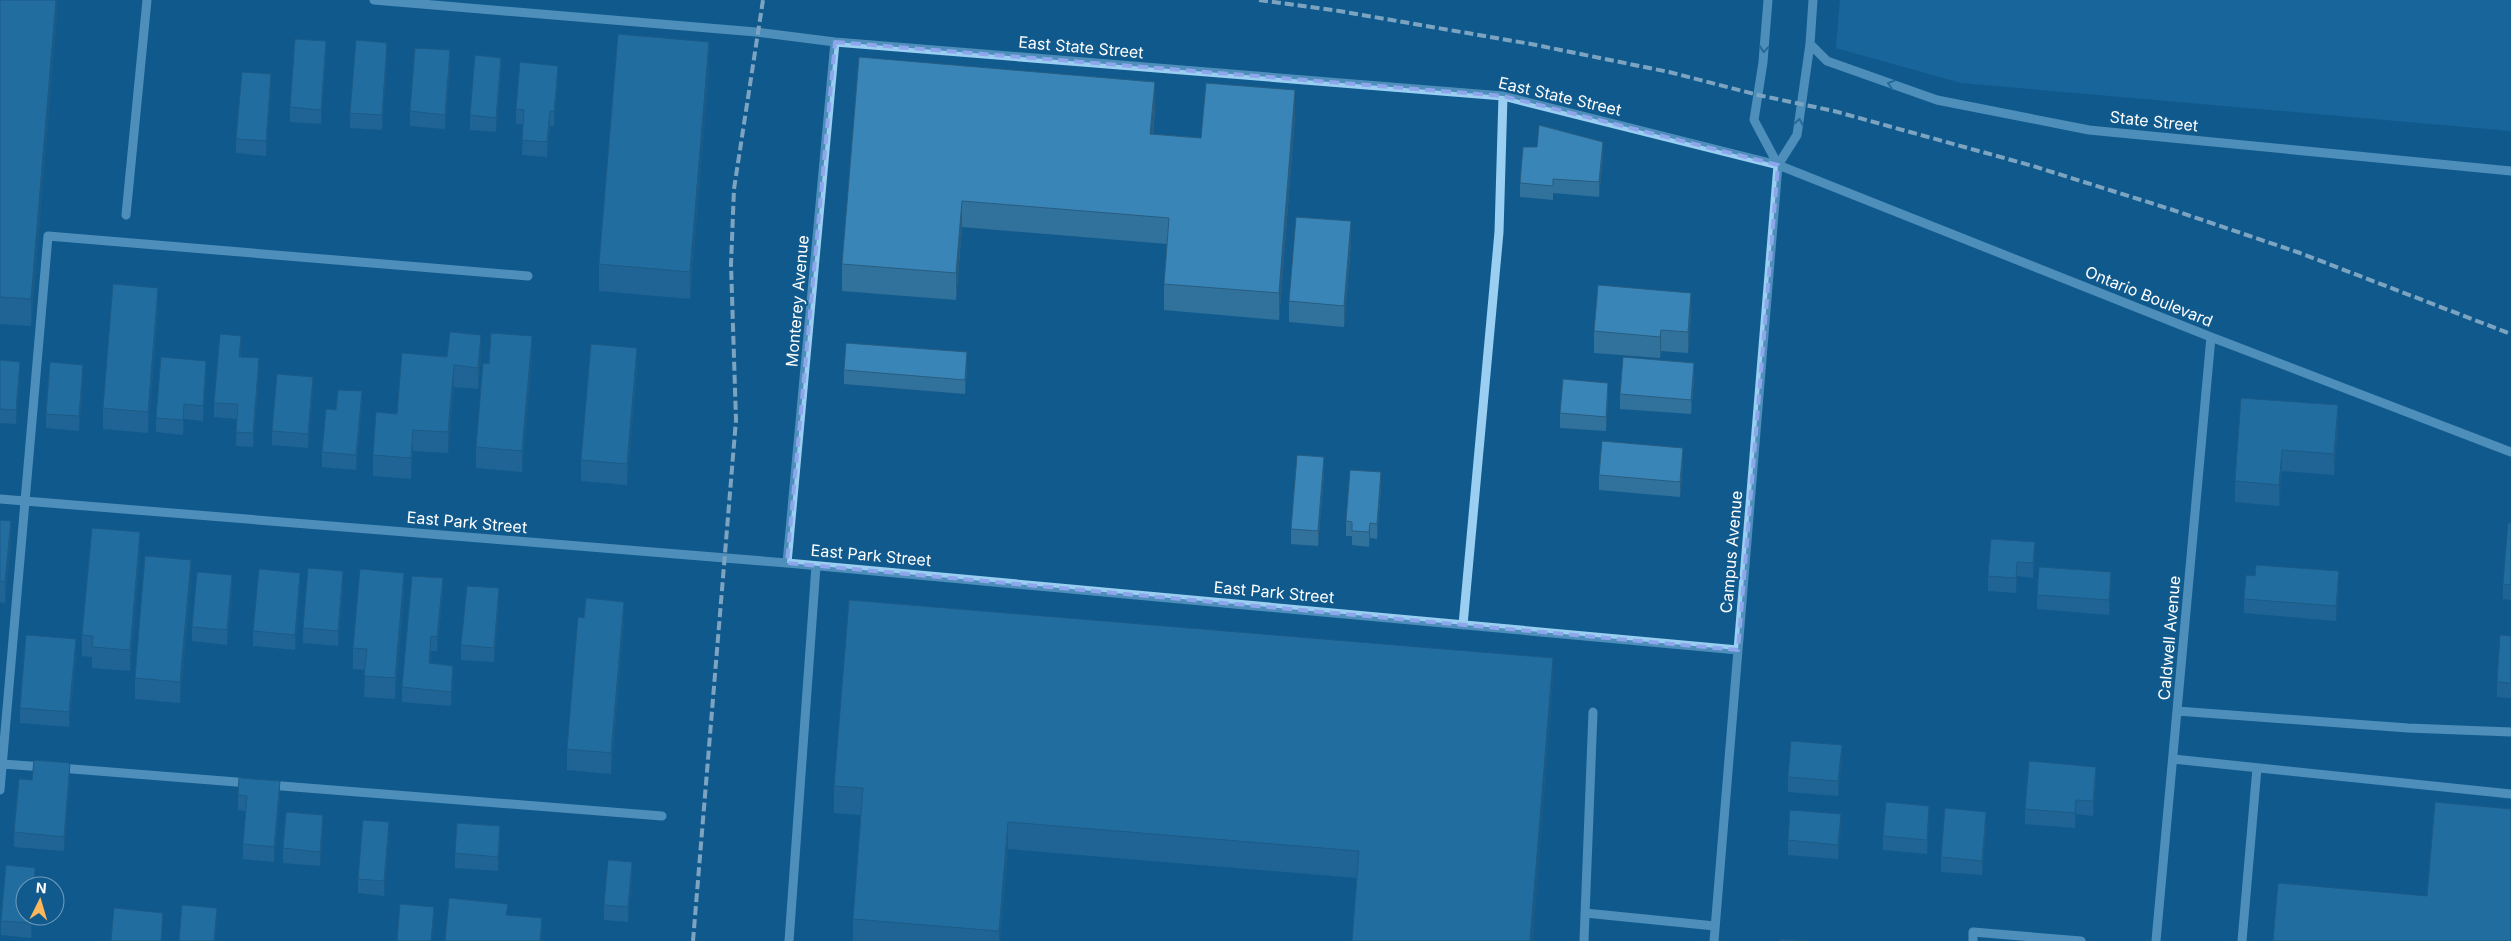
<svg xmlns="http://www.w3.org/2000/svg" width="2511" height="941" font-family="Inter,sans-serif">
  <rect width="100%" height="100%" fill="#115a8d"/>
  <!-- green -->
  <path fill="#2074ab" d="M 1840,0 L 2511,0 L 2511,131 L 1961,83 L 1836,48 Z"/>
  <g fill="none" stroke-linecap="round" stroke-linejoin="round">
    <!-- minor -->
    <path stroke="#9acff2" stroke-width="9" d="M 374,0 L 756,32 L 835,42 L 1503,96 L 1778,165 L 2211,337 L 2511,452
      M 1768,0 L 1763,62 L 1754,120 L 1778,165
      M 1810,44 L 1827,61 L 1937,100 L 2089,130 L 2511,171
      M 126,215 L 147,0
      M 0,499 L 787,563 L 1738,650
      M 787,563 L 835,42
      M 1463,625 L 1499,232 L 1503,96
      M 2177,711 L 2408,728 L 2511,732
      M 2173,759 L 2511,794
      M 2,764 L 44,767
      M 60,768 L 249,783
      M 269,785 L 662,816
      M 0,790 L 48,236 L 528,276
      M 1585,913 L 1715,926
      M 789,941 L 816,566
      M 1584,941 L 1593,712
      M 1714,941 L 1778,165 L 1797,135 L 1810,44 L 1813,0
      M 1973,941 L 1973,932 L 2081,941
      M 2156,941 L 2211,337
      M 2242,941 L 2257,768"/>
    <!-- rail -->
    <path stroke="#fff" stroke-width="4" stroke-dasharray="9 4" stroke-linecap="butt" d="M 1259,0 L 1339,11 L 1531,44 L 1669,72 L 1758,95 L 1834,111 L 2033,166 L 2170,209 L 2300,253 L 2511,334
      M 693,941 L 736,420 L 731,264 L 734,189 L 763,0"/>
  </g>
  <!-- wall -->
  <path fill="#31729d" d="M 0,0 L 57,0 L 57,13 L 31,326 L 0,324 Z
    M 326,55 L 321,124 L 290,122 L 290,107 Z
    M 387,57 L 382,130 L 350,128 L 350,113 Z
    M 859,57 L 1155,109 L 1153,134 L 1201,138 L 1295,116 L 1279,320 L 1164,310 L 1164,284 L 1167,244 L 962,227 L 956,300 L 842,291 L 842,264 Z
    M 450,65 L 445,129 L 410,126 L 410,111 Z
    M 709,69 L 690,299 L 599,291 L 599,264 Z
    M 501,72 L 496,132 L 470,130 L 470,115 Z
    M 558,80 L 554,126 L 550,126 L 547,157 L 522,155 L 523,124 L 516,124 L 516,109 Z
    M 271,89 L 266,156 L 236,153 L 236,139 Z
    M 1603,157 L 1599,197 L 1553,193 L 1553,200 L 1520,197 L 1520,183 Z
    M 1351,243 L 1344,327 L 1289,322 L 1289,301 Z
    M 158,309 L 148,433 L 103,429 L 103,408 Z
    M 1691,314 L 1688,353 L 1661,351 L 1660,358 L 1594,353 L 1594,331 Z
    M 241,351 L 241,357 L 259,373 L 253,447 L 236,446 L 237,419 L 214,417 L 214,403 Z
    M 481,356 L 478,389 L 454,387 L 448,453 L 413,451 L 411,479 L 373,476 L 373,455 L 447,357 Z
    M 532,357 L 522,472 L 476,468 L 476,447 L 489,364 Z
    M 0,360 L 20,377 L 16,424 L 0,423 Z
    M 967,367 L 965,394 L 844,384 L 844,370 Z
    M 637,369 L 627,485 L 581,481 L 581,460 Z
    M 206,376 L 203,421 L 184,419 L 183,435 L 156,432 L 156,418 Z
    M 1694,378 L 1691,414 L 1620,409 L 1620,394 Z
    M 83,379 L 79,431 L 46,428 L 46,414 Z
    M 313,392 L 308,448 L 272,445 L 272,431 Z
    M 1608,397 L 1606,431 L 1560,428 L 1560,413 Z
    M 2241,398 L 2338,426 L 2334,475 L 2282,471 L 2279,506 L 2235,502 L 2235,481 Z
    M 362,406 L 356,470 L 322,467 L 322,452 Z
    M 1683,462 L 1680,497 L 1599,490 L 1599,475 Z
    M 1324,472 L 1318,546 L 1291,544 L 1291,529 Z
    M 1381,487 L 1377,539 L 1370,538 L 1369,547 L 1352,545 L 1352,536 L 1346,536 L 1346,521 Z
    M 0,520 L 11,542 L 5,603 L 0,602 Z
    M 2511,523 L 2511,600 L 2503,599 L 2503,584 Z
    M 1991,539 L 2035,557 L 2033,578 L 2017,576 L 2016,593 L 1988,591 L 1988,576 Z
    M 140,553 L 130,671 L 92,668 L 92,657 L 82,656 L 82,635 Z
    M 191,581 L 180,703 L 135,699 L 135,678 Z
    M 343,586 L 338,646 L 303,643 L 303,628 Z
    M 2111,586 L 2109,615 L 2037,609 L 2037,595 Z
    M 2339,586 L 2336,621 L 2244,613 L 2244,599 Z
    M 300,587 L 295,650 L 253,646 L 253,631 Z
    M 232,590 L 227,645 L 192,641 L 192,627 Z
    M 443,593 L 437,651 L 431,651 L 430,664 L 453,680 L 451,706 L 402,702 L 402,687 Z
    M 404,594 L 395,699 L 364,697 L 365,670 L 353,669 L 353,648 Z
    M 499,603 L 494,662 L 461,660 L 461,645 Z
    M 584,618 L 624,623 L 611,774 L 567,770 L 567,749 Z
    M 2511,636 L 2511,698 L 2497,697 L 2497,682 Z
    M 76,654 L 69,727 L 20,723 L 20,708 Z
    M 1553,685 L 1357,878 L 1008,849 L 1000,941 L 853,941 L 853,919 L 861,815 L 834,813 L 834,786 Z
    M 1842,760 L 1838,796 L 1788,792 L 1788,777 Z
    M 70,778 L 64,851 L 14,847 L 14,832 L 32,780 Z
    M 2096,781 L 2093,816 L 2076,814 L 2075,828 L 2025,824 L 2025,809 Z
    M 238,795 L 280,796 L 274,862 L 243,859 L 243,844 L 246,811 L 238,810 Z
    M 1929,821 L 1927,854 L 1883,850 L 1883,836 Z
    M 1986,826 L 1982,875 L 1941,872 L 1941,857 Z
    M 1841,829 L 1838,859 L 1788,855 L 1788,840 Z
    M 323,830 L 320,866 L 283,863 L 283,848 Z
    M 389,837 L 384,896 L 358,893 L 358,879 Z
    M 500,841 L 498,871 L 455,868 L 455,853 Z
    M 6,865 L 35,868 L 35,886 L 25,886 L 25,916 L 33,916 L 31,938 L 1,935 L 1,921 Z
    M 632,877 L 628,922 L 604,920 L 604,905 Z"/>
  <!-- shaded-wall -->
  <path fill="#285d80" d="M 56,0 L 57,0 L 57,13 L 31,326 L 31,299 Z
    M 326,41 L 326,55 L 321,124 L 321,110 Z
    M 709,42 L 709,69 L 690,299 L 690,272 Z
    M 387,43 L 387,57 L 382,130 L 382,115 Z
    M 450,50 L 450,65 L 445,129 L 445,115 Z
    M 501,58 L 501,72 L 496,132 L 496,118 Z
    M 558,66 L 558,80 L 554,126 L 554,112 Z
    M 271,74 L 271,89 L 266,156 L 266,141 Z
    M 1155,82 L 1155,109 L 1150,161 L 1150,134 Z
    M 1295,90 L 1295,116 L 1279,320 L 1279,293 Z
    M 550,111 L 550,126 L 547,157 L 547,142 Z
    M 1603,142 L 1603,157 L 1599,197 L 1599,182 Z
    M 962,201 L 962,227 L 956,300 L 956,273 Z
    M 1351,221 L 1351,243 L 1344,327 L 1344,306 Z
    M 158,288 L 158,309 L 148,433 L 148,412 Z
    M 1691,293 L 1691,314 L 1688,353 L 1688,332 Z
    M 1661,330 L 1661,351 L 1660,358 L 1660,337 Z
    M 481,335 L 481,356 L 478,389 L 478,368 Z
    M 241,336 L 241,351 L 239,372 L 239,357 Z
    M 532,336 L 532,357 L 522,472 L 522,451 Z
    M 637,348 L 637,369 L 627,485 L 627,464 Z
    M 967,352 L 967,367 L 965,394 L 965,380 Z
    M 259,358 L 259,373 L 253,447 L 253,433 Z
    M 206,361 L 206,376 L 203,421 L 203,406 Z
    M 20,362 L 20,377 L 16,424 L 16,410 Z
    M 1694,363 L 1694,378 L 1691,414 L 1691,400 Z
    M 83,365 L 83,379 L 79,431 L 79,416 Z
    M 454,365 L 454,387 L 448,453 L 448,432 Z
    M 313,377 L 313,392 L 308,448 L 308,434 Z
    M 1608,383 L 1608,397 L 1606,431 L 1606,417 Z
    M 362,391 L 362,406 L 356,470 L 356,455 Z
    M 184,404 L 184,419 L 183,435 L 183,420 Z
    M 2338,405 L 2338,426 L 2334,475 L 2334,454 Z
    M 413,430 L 413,451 L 411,479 L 411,458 Z
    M 1683,448 L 1683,462 L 1680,497 L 1680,482 Z
    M 2282,450 L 2282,471 L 2279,506 L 2279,485 Z
    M 1324,457 L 1324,472 L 1318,546 L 1318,531 Z
    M 1381,472 L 1381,487 L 1377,539 L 1377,524 Z
    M 11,521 L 11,542 L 5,603 L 5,582 Z
    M 1370,523 L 1370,538 L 1369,547 L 1369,532 Z
    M 140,532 L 140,553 L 130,671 L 130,650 Z
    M 2035,542 L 2035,557 L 2033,578 L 2033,563 Z
    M 191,560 L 191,581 L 180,703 L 180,682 Z
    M 2017,562 L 2017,576 L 2016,593 L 2016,578 Z
    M 343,571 L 343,586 L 338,646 L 338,631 Z
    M 2339,571 L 2339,586 L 2336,621 L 2336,606 Z
    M 2111,572 L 2111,586 L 2109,615 L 2109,600 Z
    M 300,573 L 300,587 L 295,650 L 295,635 Z
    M 404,573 L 404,594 L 395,699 L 395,678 Z
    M 232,575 L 232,590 L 227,645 L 227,630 Z
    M 443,578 L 443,593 L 437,651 L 437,637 Z
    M 499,588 L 499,603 L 494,662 L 494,648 Z
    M 624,602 L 624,623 L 611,774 L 611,753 Z
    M 431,636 L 431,651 L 429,678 L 429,663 Z
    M 76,639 L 76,654 L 69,727 L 69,712 Z
    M 1553,658 L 1553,685 L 1533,941 L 1530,941 Z
    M 453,666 L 453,680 L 451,706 L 451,692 Z
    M 1842,745 L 1842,760 L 1838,796 L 1838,781 Z
    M 70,763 L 70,778 L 64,851 L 64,837 Z
    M 2096,767 L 2096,781 L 2093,816 L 2093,801 Z
    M 280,781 L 280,796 L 274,862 L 274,847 Z
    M 2076,800 L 2076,814 L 2075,828 L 2075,813 Z
    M 1929,806 L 1929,821 L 1927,854 L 1927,840 Z
    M 1986,812 L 1986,826 L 1982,875 L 1982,861 Z
    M 1841,814 L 1841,829 L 1838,859 L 1838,845 Z
    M 323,815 L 323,830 L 320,866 L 320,852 Z
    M 389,822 L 389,837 L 384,896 L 384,881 Z
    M 1008,822 L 1008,849 L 1000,941 L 999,941 L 999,931 Z
    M 500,826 L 500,841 L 498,871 L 498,857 Z
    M 632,862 L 632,877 L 628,922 L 628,907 Z
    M 35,868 L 35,886 L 34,886 Z
    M 434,907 L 434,921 L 432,941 L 431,941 Z
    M 217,908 L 217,923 L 215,941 L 214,941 Z
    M 163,913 L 163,927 L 162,941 L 161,941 Z
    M 31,916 L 33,916 L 31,938 Z
    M 542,918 L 542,941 L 540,941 Z"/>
  <!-- building -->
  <path fill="#3985b7" stroke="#285d80" d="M 0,0 L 56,0 L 31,299 L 0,297 Z
    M 618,34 L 709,42 L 690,272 L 599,264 Z
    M 295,39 L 326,41 L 321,110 L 290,107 Z
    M 356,40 L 387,43 L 382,115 L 350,113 Z
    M 415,48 L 450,50 L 445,115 L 410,111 Z
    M 475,55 L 501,58 L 496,118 L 470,115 Z
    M 859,57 L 1155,82 L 1150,134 L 1201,138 L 1206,83 L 1295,90 L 1279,293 L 1164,284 L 1169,218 L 962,201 L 956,273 L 842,264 Z
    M 520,62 L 558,66 L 554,112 L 550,111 L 547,142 L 522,140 L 524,110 L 516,109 Z
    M 242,72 L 271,74 L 266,141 L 236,139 Z
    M 1539,125 L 1603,142 L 1599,182 L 1553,179 L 1553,186 L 1520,183 L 1523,147 L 1537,147 Z
    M 1296,217 L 1351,221 L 1344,306 L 1289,301 Z
    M 113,284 L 158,288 L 148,412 L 103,408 Z
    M 1598,285 L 1691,293 L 1688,332 L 1661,330 L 1660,337 L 1594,331 Z
    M 450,332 L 481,335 L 478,368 L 454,365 L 448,432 L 413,430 L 411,458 L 373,455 L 376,412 L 397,414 L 402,353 L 447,357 Z
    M 491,333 L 532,336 L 522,451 L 476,447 L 483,363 L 489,364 Z
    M 220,334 L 241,336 L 239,357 L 259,358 L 253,433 L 236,432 L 238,404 L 214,403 Z
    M 846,343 L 967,352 L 965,380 L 844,370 Z
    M 591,344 L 637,348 L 627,464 L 581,460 Z
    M 161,357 L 206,361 L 203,406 L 184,404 L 183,420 L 156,418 Z
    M 1623,357 L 1694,363 L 1691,400 L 1620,394 Z
    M 0,360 L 20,362 L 16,410 L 0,409 Z
    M 50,362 L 83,365 L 79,416 L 46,414 Z
    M 277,374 L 313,377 L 308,434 L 272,431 Z
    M 1563,379 L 1608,383 L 1606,417 L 1560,413 Z
    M 338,390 L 362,391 L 356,455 L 322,452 L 326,409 L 336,410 Z
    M 2241,398 L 2338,405 L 2334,454 L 2282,450 L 2279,485 L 2235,481 Z
    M 1602,441 L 1683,448 L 1680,482 L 1599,475 Z
    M 1297,455 L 1324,457 L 1318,531 L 1291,529 Z
    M 1350,470 L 1381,472 L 1377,524 L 1370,523 L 1369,532 L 1352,531 L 1352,522 L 1346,521 Z
    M 0,520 L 11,521 L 5,582 L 0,581 Z
    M 2508,523 L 2511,523 L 2511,585 L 2503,584 Z
    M 92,528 L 140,532 L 130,650 L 92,647 L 93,636 L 82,635 Z
    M 1991,539 L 2035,542 L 2033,563 L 2017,562 L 2016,578 L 1988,576 Z
    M 145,556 L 191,560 L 180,682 L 135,678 Z
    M 2256,565 L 2339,571 L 2336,606 L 2244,599 L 2246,575 L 2255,576 Z
    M 2039,567 L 2111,572 L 2109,600 L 2037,595 Z
    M 308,568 L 343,571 L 338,631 L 303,628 Z
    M 259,569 L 300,573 L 295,635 L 253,631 Z
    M 360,569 L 404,573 L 395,678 L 364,676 L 367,649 L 353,648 Z
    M 197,572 L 232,575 L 227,630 L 192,627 Z
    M 412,576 L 443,578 L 437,637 L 431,636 L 429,663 L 453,666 L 451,692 L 402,687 Z
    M 467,586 L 499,588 L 494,648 L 461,645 Z
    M 586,598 L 624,602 L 611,753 L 567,749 L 578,617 L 584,618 Z
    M 849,600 L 1553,658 L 1530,941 L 1352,941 L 1359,851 L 1008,822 L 999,931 L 853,919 L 863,788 L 834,786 Z
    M 26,635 L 76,639 L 69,712 L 20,708 Z
    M 2500,635 L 2511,636 L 2511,683 L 2497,682 Z
    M 1791,741 L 1842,745 L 1838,781 L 1788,777 Z
    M 34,760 L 70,763 L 64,837 L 14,832 L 19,779 L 32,780 Z
    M 2029,761 L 2096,767 L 2093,801 L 2076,800 L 2075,813 L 2025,809 Z
    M 239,778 L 280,781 L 274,847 L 243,844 L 247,796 L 238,795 Z
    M 1886,802 L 1929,806 L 1927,840 L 1883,836 Z
    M 2435,802 L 2511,809 L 2511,941 L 2273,941 L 2278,883 L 2427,896 Z
    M 1945,808 L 1986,812 L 1982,861 L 1941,857 Z
    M 1790,810 L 1841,814 L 1838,845 L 1788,840 Z
    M 286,812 L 323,815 L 320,852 L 283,848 Z
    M 363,820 L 389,822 L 384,881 L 358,879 Z
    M 457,823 L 500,826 L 498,857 L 455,853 Z
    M 608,860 L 632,862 L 628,907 L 604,905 Z
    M 6,865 L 35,868 L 34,886 L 25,886 L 25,916 L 31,916 L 31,923 L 1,921 Z
    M 449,898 L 508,904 L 506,915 L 542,918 L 540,941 L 445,941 Z
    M 400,904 L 434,907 L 431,941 L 397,941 Z
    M 182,905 L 217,908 L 214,941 L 179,941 Z
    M 114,908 L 163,913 L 161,941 L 111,941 Z
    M 1781,939 L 1806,941 L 1780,941 Z"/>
  <!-- one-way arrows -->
  <defs><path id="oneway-chevron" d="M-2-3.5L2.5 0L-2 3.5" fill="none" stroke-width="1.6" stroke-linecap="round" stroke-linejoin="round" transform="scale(1.25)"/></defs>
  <g stroke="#3a7dab">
    <use href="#oneway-chevron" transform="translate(1764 49) rotate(95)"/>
    <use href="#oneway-chevron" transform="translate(1891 84) rotate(-161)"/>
    <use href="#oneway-chevron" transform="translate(1799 122) rotate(-81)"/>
  </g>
  <!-- marked area -->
  <path d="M0 0H2511V941H0ZM 835,42 L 1503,96 L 1778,165 L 1738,650 L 787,563 Z" fill="#115a8d" fill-opacity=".55" fill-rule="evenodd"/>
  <path fill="none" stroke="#8ea6ec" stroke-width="4" stroke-dasharray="10 6" stroke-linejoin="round" d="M 835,42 L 1503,96 L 1778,165 L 1738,650 L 787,563 Z"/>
  <g text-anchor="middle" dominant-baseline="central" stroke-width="4" stroke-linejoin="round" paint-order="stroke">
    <!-- street labels -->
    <g font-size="16" fill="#fff" stroke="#115a8d">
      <text transform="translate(1081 47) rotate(5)">East State Street</text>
      <text transform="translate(1560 96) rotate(13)">East State Street</text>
      <text transform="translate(2154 121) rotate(6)">State Street</text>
      <text transform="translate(2149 296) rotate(22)">Ontario Boulevard</text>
      <text transform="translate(797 301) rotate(-85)">Monterey Avenue</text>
      <text transform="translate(467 522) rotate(5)">East Park Street</text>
      <text transform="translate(1731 552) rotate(-85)">Campus Avenue</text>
      <text transform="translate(871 555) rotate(5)">East Park Street</text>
      <text transform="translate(1274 592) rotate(5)">East Park Street</text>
      <text transform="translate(2169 638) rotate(-85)">Caldwell Avenue</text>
    </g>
  </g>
  <!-- north arrow -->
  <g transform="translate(40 901) rotate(5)"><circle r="24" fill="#115a8d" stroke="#709cbb"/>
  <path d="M0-4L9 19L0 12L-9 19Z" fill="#ffb75b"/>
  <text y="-8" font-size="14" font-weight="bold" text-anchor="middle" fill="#ffffff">N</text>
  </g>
</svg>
